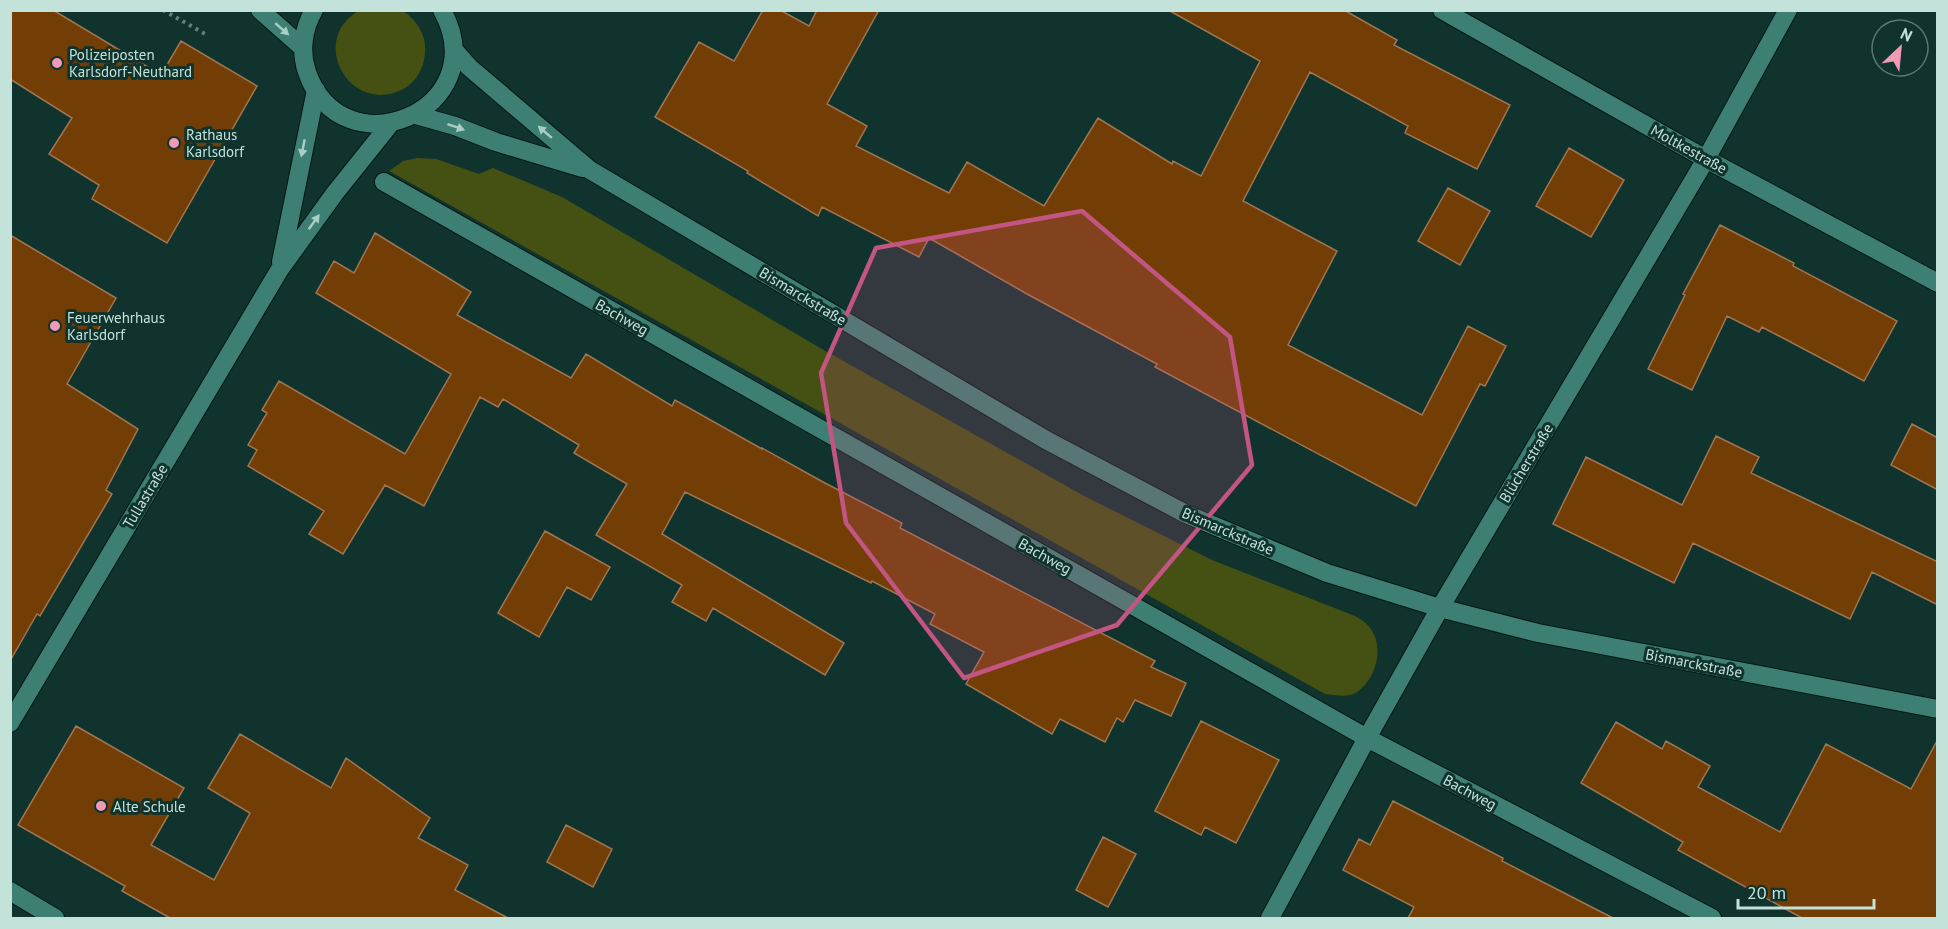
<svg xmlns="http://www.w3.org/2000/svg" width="1948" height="929" font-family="'PT Sans',sans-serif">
  <rect width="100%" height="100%" fill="#10332d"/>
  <!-- green -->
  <path fill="#455113" d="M 358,11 L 403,11 C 417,20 427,36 425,53 C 424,67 417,81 405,88 C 352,118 307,42 358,11 Z
    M 417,158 L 436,159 L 479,174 L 493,168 L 562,197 L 822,349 L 1084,496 L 1212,560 L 1355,616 C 1360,619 1367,623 1370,628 C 1385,647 1376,679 1357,692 C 1348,698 1335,695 1325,694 L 389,171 L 403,161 Z"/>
  <!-- building -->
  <path fill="#723e05" stroke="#9f7654" stroke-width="1.5" d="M 10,10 L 53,10 L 161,75 L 181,41 L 257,86 L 167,243 L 92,199 L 99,185 L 49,154 L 72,118 L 10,79 Z
    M 763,10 L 780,10 L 809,26 L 817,10 L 879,10 L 827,104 L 867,126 L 856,146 L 949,193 L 967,162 L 1044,206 L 1098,118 L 1172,164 L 1173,161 L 1201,176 L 1260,61 L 1168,10 L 1344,10 L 1397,40 L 1394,45 L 1510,105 L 1477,169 L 1405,133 L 1408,126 L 1310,72 L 1243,201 L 1337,251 L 1288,345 L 1422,415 L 1468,326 L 1506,346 L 1485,386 L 1480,384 L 1416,506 L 1155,367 L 1157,364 L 1027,294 L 929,238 L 919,257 L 822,207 L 818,216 L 747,173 L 748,171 L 655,117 L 699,42 L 734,61 Z
    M 1569,148 L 1624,180 L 1591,237 L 1536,206 Z
    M 1448,188 L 1490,211 L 1460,265 L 1418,241 Z
    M 1720,225 L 1794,263 L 1793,266 L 1897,321 L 1864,381 L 1762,327 L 1759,332 L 1727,316 L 1692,390 L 1648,369 L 1685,295 L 1683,294 Z
    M 375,233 L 471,292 L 457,315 L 571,378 L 586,354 L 672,406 L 675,400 L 762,449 L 762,448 L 823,482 L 902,523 L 900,528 L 1155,661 L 1151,667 L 1186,683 L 1171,716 L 1135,700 L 1123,722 L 1117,718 L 1105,742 L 1060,719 L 1052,734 L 966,684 L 984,652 L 930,624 L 935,614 L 872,581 L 871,583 L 685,492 L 662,534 L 844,643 L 825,675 L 713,608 L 706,621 L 672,602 L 682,585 L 596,535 L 627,484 L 574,453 L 579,445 L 503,399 L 498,407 L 480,397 L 424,506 L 385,485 L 343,554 L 309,534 L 324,511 L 248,466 L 257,450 L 248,445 L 267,413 L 262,410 L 279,381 L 405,454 L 451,374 L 316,293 L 334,261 L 354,273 Z
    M 10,235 L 116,298 L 67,384 L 138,429 L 106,490 L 112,494 L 40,616 L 37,614 L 10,661 Z
    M 1912,424 L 1938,438 L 1938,490 L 1891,465 Z
    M 1716,436 L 1759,457 L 1751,473 L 1938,562 L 1938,605 L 1872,572 L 1850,619 L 1693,543 L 1674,583 L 1553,524 L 1586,457 L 1682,505 Z
    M 545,531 L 610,567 L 591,600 L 567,587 L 539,637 L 498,613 Z
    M 1201,721 L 1279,760 L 1236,843 L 1205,827 L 1201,835 L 1155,811 Z
    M 1616,722 L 1662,749 L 1666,741 L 1710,766 L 1698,787 L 1780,832 L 1826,744 L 1911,789 L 1938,739 L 1938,918 L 1802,918 L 1678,850 L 1683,842 L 1581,783 Z
    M 76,726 L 184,788 L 151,845 L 214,880 L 250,813 L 208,788 L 240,734 L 331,788 L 346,758 L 430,818 L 418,838 L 468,865 L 455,890 L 508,918 L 170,918 L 122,891 L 125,886 L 18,825 Z
    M 1393,801 L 1503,858 L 1502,861 L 1613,918 L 1408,918 L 1414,907 L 1343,870 L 1359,839 L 1370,845 Z
    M 566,825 L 612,849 L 593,887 L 547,862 Z
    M 1103,837 L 1136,854 L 1108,907 L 1076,890 Z"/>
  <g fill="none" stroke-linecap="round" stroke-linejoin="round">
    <defs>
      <path id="minor" d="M 260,10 L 303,48
        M 314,10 C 303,29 300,52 307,72 C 342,174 497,110 442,10
        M 1442,10 L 1706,159 L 1938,283
        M 454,50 L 469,67 L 590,170 L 1046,440 L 1186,514 L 1327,573 L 1440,608 L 1538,633 L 1938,709
        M 416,115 L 455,126 L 496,142 L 582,168
        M 384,182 L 1367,738 L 1712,918
        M 281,262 L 316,90
        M 10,723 L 280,269 L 335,193 L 391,123
        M 10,891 L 55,918
        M 1270,918 L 1367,738 L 1440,608 L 1706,159 L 1788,10"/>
    </defs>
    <!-- minor casing -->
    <use href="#minor" stroke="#051915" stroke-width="20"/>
    <!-- path -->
    <path stroke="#61827b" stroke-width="4" stroke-dasharray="3 4.5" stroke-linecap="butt" d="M 163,10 L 207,35"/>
    <!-- minor -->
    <use href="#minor" stroke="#3e7f73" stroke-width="18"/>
  </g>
  <!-- one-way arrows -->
  <defs><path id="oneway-solid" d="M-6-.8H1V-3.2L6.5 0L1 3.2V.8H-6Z" transform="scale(1.5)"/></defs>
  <g fill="#a8cec5">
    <use href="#oneway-solid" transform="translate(282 29) rotate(41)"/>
    <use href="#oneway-solid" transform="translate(456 127) rotate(19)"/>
    <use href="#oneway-solid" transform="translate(545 132) rotate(-139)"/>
    <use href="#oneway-solid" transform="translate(303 148) rotate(101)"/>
    <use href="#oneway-solid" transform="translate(314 222) rotate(-54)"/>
  </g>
  <!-- marked area -->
  <path fill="#c25581" fill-opacity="0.2" stroke="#c25581" stroke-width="4.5" stroke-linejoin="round" d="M 1082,211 L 1230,337 L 1252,465 L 1117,625 L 964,678 L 846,523 L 821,373 L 876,248 Z"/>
  <!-- markers -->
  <g fill="#f09ab5" stroke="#10332d" stroke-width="2">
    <circle cx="57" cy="63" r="6"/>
    <circle cx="174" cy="143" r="6"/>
    <circle cx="55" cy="326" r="6"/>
    <circle cx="101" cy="806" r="6"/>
  </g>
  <g text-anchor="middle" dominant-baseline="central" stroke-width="6" stroke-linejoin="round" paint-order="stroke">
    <!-- poi labels -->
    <g font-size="15" fill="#c2e2da" stroke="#10332d" text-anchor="start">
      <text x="69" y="54">Polizeiposten<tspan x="69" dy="17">Karlsdorf-Neuthard</tspan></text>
      <text x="186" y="134">Rathaus<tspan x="186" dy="17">Karlsdorf</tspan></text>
      <text x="67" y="317">Feuerwehrhaus<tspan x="67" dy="17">Karlsdorf</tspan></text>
      <text x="113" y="806">Alte Schule</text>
    </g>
    <!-- street labels -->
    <g font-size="15" fill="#c2e2da" stroke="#10332d">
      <text transform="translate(1689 149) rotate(29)">Moltkestraße</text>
      <text transform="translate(803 296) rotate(31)">Bismarckstraße</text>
      <text transform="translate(622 317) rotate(29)">Bachweg</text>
      <text transform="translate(1526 463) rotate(-59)">Blücherstraße</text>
      <text transform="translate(145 496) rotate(-59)">Tullastraße</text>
      <text transform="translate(1228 531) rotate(23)">Bismarckstraße</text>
      <text transform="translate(1045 556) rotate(29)">Bachweg</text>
      <text transform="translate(1694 663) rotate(11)">Bismarckstraße</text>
      <text transform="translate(1470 792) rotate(28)">Bachweg</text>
    </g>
  </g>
  <!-- border -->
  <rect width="1948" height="929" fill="none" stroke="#c2e2da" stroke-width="24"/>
  <!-- north arrow -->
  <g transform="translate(1900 48) rotate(26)"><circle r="28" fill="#10332d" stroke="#577972" stroke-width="1.5"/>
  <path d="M0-4.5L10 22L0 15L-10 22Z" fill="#f09ab5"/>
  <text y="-9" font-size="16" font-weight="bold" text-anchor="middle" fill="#c2e2da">N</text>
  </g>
  <!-- scale -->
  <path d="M1738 899v9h136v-9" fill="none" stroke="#c2e2da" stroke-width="3"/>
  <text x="1747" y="899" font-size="18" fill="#c2e2da" stroke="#10332d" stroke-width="4.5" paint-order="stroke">20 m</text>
</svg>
